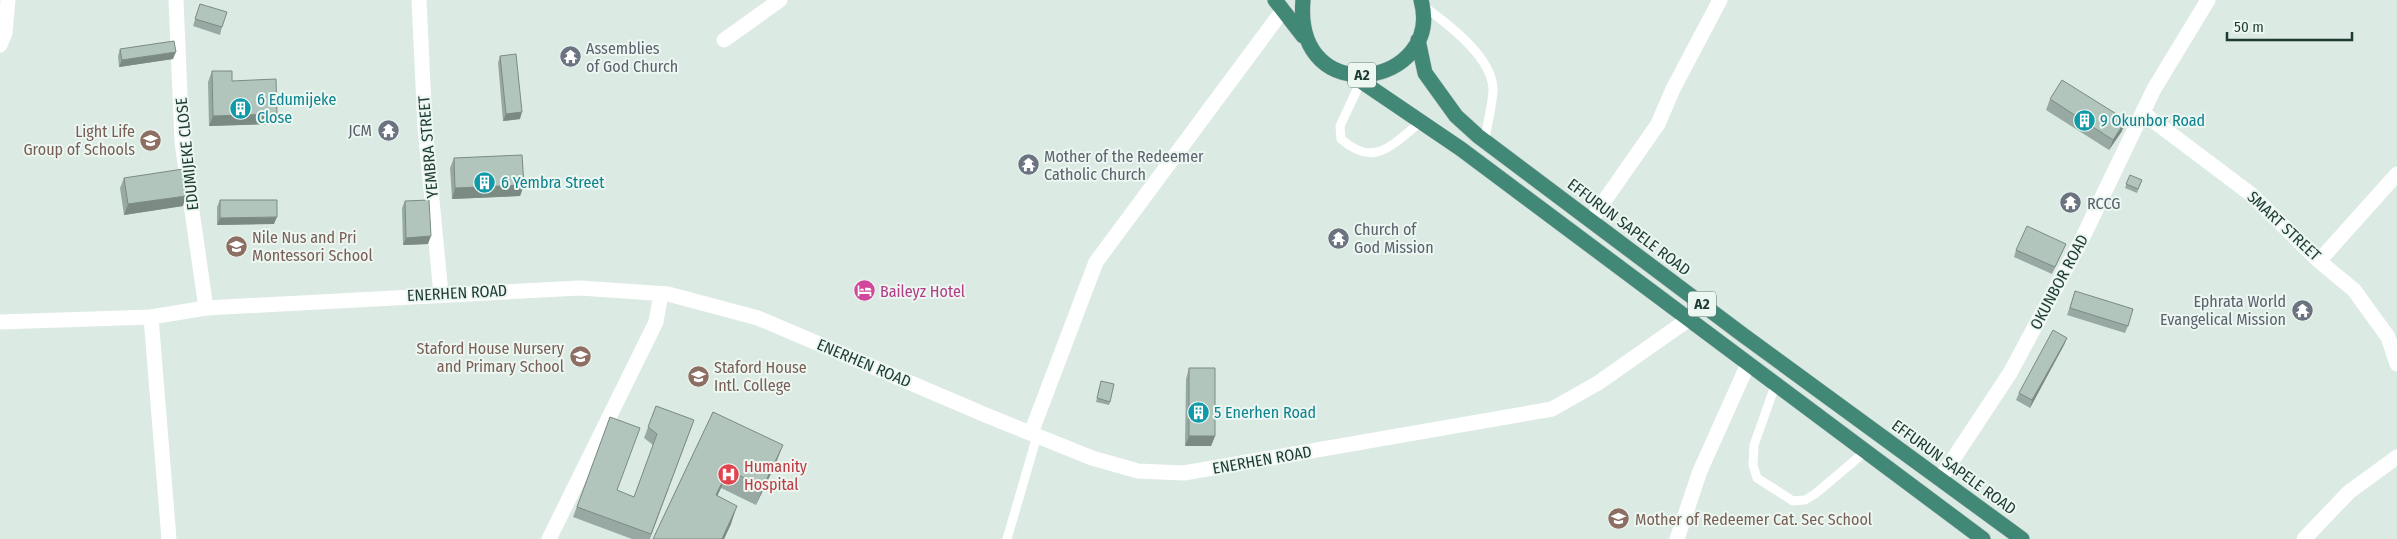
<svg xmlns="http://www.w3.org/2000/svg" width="2397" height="539" font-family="'Fira Sans Condensed',sans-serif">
  <rect width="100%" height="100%" fill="#dceae4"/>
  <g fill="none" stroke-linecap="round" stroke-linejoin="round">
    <defs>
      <path id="trunk" d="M 1275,0 L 1303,36
        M 1303,0 C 1293,113 1445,86 1421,0
        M 1418,40 L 1425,73 L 1456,116 L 1478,136 L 1743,335 L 2022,539
        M 1352,75 L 1461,149 L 1983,539"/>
    </defs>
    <!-- trunk casing -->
    <use href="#trunk" stroke="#bbc4c2" stroke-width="16"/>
    <!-- service -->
    <path stroke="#fff" stroke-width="9" d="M 1423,6 C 1447,23 1494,58 1493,91 C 1492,107 1487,124 1485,140
      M 1361,81 L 1340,126 L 1341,139 C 1375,169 1392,144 1421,122
      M 1776,383 L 1754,445 L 1753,465 L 1757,478 L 1793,501 L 1805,500 L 1815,494 L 1866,451
      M 1007,539 L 1037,436"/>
    <!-- minor -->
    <path stroke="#fff" stroke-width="15" d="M 176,0 L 182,142 L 206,308
      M 419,0 L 425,127 L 441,294
      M 724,40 L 780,0
      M 0,45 L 5,33 L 8,0
      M 2143,113 L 2252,195 L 2319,261 L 2354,290 L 2388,337 L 2397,364
      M 1591,220 L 1658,124 L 1673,89 L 1720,0
      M 2319,261 L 2397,174
      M 151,317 L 169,539
      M 1031,433 L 1096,262 L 1283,10
      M 1940,479 L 2010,373 L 2081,241 L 2154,89 L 2208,0
      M 549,539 L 656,322 L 661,294
      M 1677,539 L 1700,471 L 1748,364
      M 2304,539 L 2349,492 L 2397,457"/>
    <!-- tertiary -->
    <path stroke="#fff" stroke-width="15" d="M 0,322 L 151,317 L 206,308 L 580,288 L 668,294 L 758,318 L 988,416 L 1092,458 L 1138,471 L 1184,473 L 1552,409 L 1598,383 L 1689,319"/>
    <!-- trunk -->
    <use href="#trunk" stroke="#418876" stroke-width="15"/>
  </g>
  <!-- wall -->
  <path fill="#98a9a3" d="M 200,4 L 222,27 L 220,35 L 193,26 Z
    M 120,49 L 173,59 L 119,67 L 118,56 Z
    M 500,56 L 520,119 L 503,121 L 498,63 Z
    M 212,71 L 232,81 L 273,124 L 209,126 L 208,82 Z
    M 2050,99 L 2122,131 L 2109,150 L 2046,110 Z
    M 454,158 L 524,185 L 520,196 L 452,199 L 450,168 Z
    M 2130,175 L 2142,180 L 2137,193 L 2125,188 Z
    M 124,178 L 183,206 L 124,215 L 120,188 Z
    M 220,200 L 274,224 L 217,225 L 217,207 Z
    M 405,201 L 428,244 L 403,245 L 402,208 Z
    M 2016,250 L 2063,251 L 2052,274 L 2014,257 Z
    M 2075,291 L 2128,326 L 2125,333 L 2067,315 Z
    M 2067,338 L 2064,345 L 2030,408 L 2016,400 L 2019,393 Z
    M 1189,368 L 1215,436 L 1211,446 L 1185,446 L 1186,379 Z
    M 1101,381 L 1110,402 L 1109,405 L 1096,402 Z
    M 656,406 L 694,420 L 650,539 L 632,539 L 573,517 L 610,417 L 617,491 L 634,497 L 653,445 L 644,438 Z
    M 713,412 L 776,463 L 756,505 L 721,488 L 717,496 L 731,524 L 724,539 L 653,539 Z"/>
  <!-- shaded-wall -->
  <path fill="#7c8a84" d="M 176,52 L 173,59 L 119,67 L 122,60 Z
    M 522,112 L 520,119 L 503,121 L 506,114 Z
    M 277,114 L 273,124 L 209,126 L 213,116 Z
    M 2126,120 L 2122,131 L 2109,150 L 2113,140 Z
    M 524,185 L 520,196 L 452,199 L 455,188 Z
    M 186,196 L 183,206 L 124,215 L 128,204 Z
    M 277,217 L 274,224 L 217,225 L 220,218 Z
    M 431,236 L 428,244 L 403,245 L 406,238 Z
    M 2067,338 L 2064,345 L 2030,408 L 2032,400 Z
    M 1189,436 L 1215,436 L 1211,446 L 1185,446 Z
    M 783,445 L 776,463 L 756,505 L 763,487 Z
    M 728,470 L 721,488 L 709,513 L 716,495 Z
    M 737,506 L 731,524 L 724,539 L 722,539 Z"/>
  <!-- building -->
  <path fill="#b1c5bd" stroke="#7c8a84" d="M 200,4 L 227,12 L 222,27 L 195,19 Z
    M 174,41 L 176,52 L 122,60 L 120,49 Z
    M 516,54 L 522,112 L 506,114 L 500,56 Z
    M 212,71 L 232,71 L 232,81 L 276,79 L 277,114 L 213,116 Z
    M 2062,80 L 2126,120 L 2113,140 L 2050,99 Z
    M 522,155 L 524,185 L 455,188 L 454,158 Z
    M 183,169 L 186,196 L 128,204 L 124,178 Z
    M 2130,175 L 2142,180 L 2138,189 L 2126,184 Z
    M 220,200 L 277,200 L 277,217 L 220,218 Z
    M 429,200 L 431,236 L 406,238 L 405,201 Z
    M 2027,226 L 2066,244 L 2055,267 L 2016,250 Z
    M 2075,291 L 2133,309 L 2128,326 L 2070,308 Z
    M 2053,330 L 2067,338 L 2032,400 L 2019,393 Z
    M 1189,368 L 1215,368 L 1215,436 L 1189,436 Z
    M 1101,381 L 1114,384 L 1110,402 L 1097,398 Z
    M 656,406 L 694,420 L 651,534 L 577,507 L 610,417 L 640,428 L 617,490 L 634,497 L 657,434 L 648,427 Z
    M 713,412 L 783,445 L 763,487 L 728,470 L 716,495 L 737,506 L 722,539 L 653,539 Z"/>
  <!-- icons -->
  <defs>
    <symbol id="temple-disc" viewBox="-11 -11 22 22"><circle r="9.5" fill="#6b7280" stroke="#edf7f2"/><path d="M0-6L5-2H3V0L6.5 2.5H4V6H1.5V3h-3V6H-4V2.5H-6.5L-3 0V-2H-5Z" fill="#fff"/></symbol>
    <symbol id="building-disc" viewBox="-11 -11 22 22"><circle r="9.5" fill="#0f9aa8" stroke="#edf7f2"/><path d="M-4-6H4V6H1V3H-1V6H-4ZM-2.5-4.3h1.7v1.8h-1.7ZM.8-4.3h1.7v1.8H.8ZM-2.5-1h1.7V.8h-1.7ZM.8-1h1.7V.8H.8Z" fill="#fff"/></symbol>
    <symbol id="school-disc" viewBox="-11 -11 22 22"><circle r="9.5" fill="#8d6e63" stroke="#edf7f2"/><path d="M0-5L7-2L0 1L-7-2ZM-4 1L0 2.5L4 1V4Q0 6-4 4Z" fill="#fff"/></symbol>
    <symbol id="hotel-disc" viewBox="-11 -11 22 22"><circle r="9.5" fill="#d1479c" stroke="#edf7f2"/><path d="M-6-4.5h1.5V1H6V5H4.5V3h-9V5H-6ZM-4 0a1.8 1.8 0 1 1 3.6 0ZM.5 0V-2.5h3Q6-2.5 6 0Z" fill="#fff"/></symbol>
    <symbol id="university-disc" viewBox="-11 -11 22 22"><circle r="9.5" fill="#8d6e63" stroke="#edf7f2"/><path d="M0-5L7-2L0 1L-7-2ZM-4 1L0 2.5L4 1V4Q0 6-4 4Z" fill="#fff"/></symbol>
    <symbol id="hospital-disc" viewBox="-11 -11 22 22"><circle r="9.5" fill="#e0444e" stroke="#edf7f2"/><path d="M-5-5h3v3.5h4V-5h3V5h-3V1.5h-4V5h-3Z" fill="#fff"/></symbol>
  </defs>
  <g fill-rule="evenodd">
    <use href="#temple-disc" x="558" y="44" width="25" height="25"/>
    <use href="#building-disc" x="228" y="96" width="25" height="25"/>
    <use href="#building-disc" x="2072" y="108" width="25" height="25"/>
    <use href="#temple-disc" x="376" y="118" width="25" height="25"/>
    <use href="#school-disc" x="138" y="128" width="25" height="25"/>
    <use href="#temple-disc" x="1016" y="152" width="25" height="25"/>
    <use href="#building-disc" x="472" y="170" width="25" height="25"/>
    <use href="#temple-disc" x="2058" y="190" width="25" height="25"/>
    <use href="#temple-disc" x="1326" y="226" width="25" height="25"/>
    <use href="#school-disc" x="224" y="234" width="25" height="25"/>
    <use href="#hotel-disc" x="852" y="278" width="25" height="25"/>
    <use href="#temple-disc" x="2290" y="298" width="25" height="25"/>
    <use href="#school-disc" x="568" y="344" width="25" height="25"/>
    <use href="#university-disc" x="686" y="364" width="25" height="25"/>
    <use href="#building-disc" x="1186" y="400" width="25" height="25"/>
    <use href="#hospital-disc" x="716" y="462" width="25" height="25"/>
    <use href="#university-disc" x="1606" y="506" width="25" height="25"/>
  </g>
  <g text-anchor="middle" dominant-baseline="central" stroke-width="4" stroke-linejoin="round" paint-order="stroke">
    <!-- shield labels -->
    <g fill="#edf7f2" stroke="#5b736c" stroke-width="1">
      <rect x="1348" y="62.5" width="28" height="25" rx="4"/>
      <rect x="1688" y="291.5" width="28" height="25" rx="4"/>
    </g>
    <g font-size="15" font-weight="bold" fill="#1d3b32">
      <text x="1362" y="75">A2</text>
      <text x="1702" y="304">A2</text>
    </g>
    <!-- worship labels -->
    <g font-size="16" fill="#5b616d" stroke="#edf7f2" text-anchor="start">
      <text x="586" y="48">Assemblies<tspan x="586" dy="18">of God Church</tspan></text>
      <text x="372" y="130" text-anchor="end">JCM</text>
      <text x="1044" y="156">Mother of the Redeemer<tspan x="1044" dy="18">Catholic Church</tspan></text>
      <text x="2087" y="203">RCCG</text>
      <text x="1354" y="229">Church of<tspan x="1354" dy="18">God Mission</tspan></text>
      <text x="2286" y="301" text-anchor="end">Ephrata World<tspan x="2286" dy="18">Evangelical Mission</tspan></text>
    </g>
    <!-- culture labels -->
    <g font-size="16" fill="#0d838f" stroke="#edf7f2" text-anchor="start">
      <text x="257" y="99">6 Edumijeke<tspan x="257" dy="18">Close</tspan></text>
      <text x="2100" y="120">9 Okunbor Road</text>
      <text x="501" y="182">6 Yembra Street</text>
      <text x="1214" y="412">5 Enerhen Road</text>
    </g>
    <!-- education labels -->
    <g font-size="16" fill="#785e54" stroke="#edf7f2" text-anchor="start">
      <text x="135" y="131" text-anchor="end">Light Life<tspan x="135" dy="18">Group of Schools</tspan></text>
      <text x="252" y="237">Nile Nus and Pri<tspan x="252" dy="18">Montessori School</tspan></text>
      <text x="564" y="348" text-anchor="end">Staford House Nursery<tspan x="564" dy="18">and Primary School</tspan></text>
      <text x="714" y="367">Staford House<tspan x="714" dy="18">Intl. College</tspan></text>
      <text x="1635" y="519">Mother of Redeemer Cat. Sec School</text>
    </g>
    <!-- street labels -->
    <g font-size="16" fill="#1d3b32" stroke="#edf7f2">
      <text transform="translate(428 147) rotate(-95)">YEMBRA STREET</text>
      <text transform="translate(187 154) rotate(-96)">EDUMIJEKE CLOSE</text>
      <text transform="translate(2284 226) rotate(43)">SMART STREET</text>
      <text transform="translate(1629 227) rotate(37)">EFFURUN SAPELE ROAD</text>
      <text transform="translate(2059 282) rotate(-62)">OKUNBOR ROAD</text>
      <text transform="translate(457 293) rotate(-3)">ENERHEN ROAD</text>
      <text transform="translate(864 363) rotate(23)">ENERHEN ROAD</text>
      <text transform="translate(1262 460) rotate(-10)">ENERHEN ROAD</text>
      <text transform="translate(1954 467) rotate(36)">EFFURUN SAPELE ROAD</text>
    </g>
    <!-- hotel labels -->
    <g font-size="16" fill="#b23c85" stroke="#edf7f2" text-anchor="start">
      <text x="880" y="291">Baileyz Hotel</text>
    </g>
    <!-- health labels -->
    <g font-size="16" fill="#be3a42" stroke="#edf7f2" text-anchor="start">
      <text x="744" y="466">Humanity<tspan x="744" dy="18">Hospital</tspan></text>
    </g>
  </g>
  <!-- scale -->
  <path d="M2227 32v8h125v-8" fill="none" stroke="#1d3b32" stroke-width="2.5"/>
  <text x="2234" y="32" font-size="15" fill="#1d3b32" stroke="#edf7f2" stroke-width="4" paint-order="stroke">50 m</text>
</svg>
